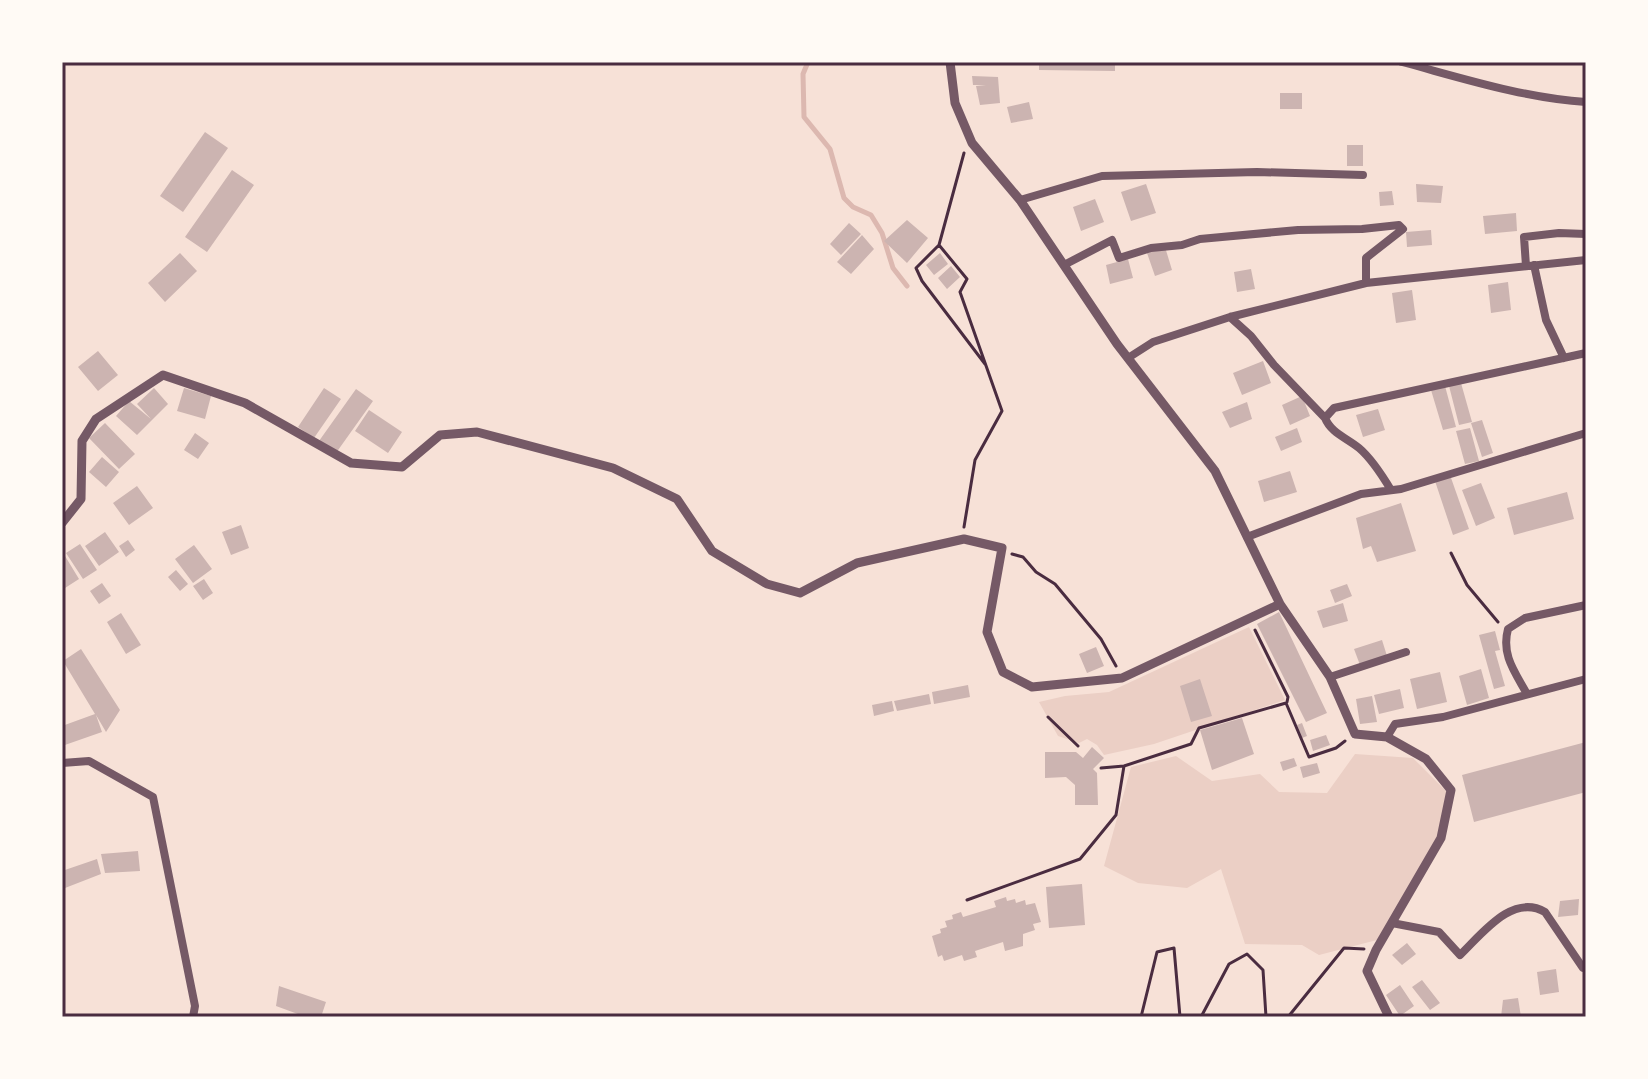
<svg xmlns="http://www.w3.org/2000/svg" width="1648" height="1079" font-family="'Fira Sans',sans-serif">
  <rect width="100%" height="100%" fill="#f7e1d7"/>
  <!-- green -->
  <path fill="#ebcfc5" d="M 1249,627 L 1285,700 L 1154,744 L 1104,755 L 1097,745 L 1087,739 L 1079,743 L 1058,736 L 1039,702 L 1065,696 L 1109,692 Z
    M 1355,754 L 1413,758 L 1450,795 L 1443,837 L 1377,940 L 1319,955 L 1302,945 L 1245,944 L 1221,869 L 1187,888 L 1138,883 L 1104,866 L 1131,767 L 1176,756 L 1212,781 L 1260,774 L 1279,792 L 1327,793 Z"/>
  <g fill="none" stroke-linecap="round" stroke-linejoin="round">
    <!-- stream -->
    <path stroke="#dcb8b0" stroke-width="5" d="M 808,62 L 803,74 L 804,117 L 830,149 L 844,198 L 853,207 L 871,215 L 882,233 L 893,268 L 907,286"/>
  </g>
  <!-- building -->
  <path fill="#ccb4b1" d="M 1039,62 L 1115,62 L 1115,71 L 1039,70 Z
    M 972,76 L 998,77 L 1000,103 L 980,105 L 976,86 L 986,85 L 973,85 Z
    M 1280,93 L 1302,93 L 1302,109 L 1280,109 Z
    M 1029,102 L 1033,119 L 1011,123 L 1007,107 Z
    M 205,132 L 228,148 L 183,212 L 160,196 Z
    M 1347,145 L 1363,145 L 1363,166 L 1347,166 Z
    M 232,170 L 254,185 L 207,252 L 185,237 Z
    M 1146,184 L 1156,213 L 1131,221 L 1121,192 Z
    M 1416,184 L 1443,186 L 1441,203 L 1417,202 Z
    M 1392,191 L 1394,205 L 1380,206 L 1379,192 Z
    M 1095,199 L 1104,222 L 1081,231 L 1073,207 Z
    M 1516,213 L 1517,231 L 1485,234 L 1483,216 Z
    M 907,220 L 928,238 L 907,263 L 884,241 Z
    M 849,223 L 861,234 L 841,255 L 830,244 Z
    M 1431,230 L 1432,245 L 1407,247 L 1406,232 Z
    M 862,235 L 874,249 L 851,274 L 837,262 Z
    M 1165,247 L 1172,270 L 1155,276 L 1147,253 Z
    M 180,253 L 197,271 L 165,302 L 148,283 Z
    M 940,253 L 948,264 L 934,275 L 926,265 Z
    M 1128,259 L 1133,278 L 1110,284 L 1106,265 Z
    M 951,266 L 960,277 L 947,289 L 938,278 Z
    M 1251,269 L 1255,289 L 1237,292 L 1234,272 Z
    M 1508,282 L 1511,310 L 1491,313 L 1488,285 Z
    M 1412,290 L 1416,320 L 1396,323 L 1392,293 Z
    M 98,351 L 118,375 L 98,391 L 78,367 Z
    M 1263,361 L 1271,383 L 1242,395 L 1233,373 Z
    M 1461,383 L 1472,422 L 1459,425 L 1449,386 Z
    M 1445,386 L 1456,427 L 1443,430 L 1431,390 Z
    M 154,388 L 168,404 L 137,435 L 116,416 L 129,401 L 151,419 L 137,404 Z
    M 184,388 L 211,396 L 205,419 L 177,411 Z
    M 324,388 L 341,399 L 314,438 L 298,427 Z
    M 356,389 L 373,401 L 336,453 L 319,441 Z
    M 1302,396 L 1310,416 L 1290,425 L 1282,405 Z
    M 1247,402 L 1252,419 L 1230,428 L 1222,412 Z
    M 1378,409 L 1385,430 L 1363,437 L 1356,415 Z
    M 369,410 L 402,432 L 388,453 L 355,431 Z
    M 1482,420 L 1493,453 L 1482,457 L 1471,423 Z
    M 105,423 L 135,454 L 119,469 L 89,438 Z
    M 1297,428 L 1302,442 L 1281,451 L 1275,437 Z
    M 1470,428 L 1479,461 L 1465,464 L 1456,431 Z
    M 195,433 L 209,443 L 198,459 L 184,450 Z
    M 102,457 L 119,472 L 106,487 L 89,472 Z
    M 1290,471 L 1297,492 L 1264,502 L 1258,481 Z
    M 1450,475 L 1469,529 L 1453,535 L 1435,481 Z
    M 1481,483 L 1495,518 L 1476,526 L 1462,490 Z
    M 137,486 L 153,508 L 129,525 L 113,503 Z
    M 1567,492 L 1574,519 L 1514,535 L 1507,508 Z
    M 1401,503 L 1416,551 L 1377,562 L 1371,546 L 1363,549 L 1356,518 Z
    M 241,525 L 249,548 L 231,555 L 222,532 Z
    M 105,532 L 119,552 L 99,566 L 85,546 Z
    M 128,540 L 135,550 L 126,557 L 119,546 Z
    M 80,544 L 97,570 L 83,579 L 66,553 Z
    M 194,545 L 212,569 L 193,583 L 175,559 Z
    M 62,551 L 79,579 L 65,588 L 62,584 Z
    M 176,570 L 188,584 L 180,591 L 168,577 Z
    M 204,579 L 213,593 L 203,600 L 193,586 Z
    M 102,583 L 111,596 L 99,604 L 90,591 Z
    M 1347,584 L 1352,596 L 1335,603 L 1330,590 Z
    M 1343,603 L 1348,621 L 1323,628 L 1317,611 Z
    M 1279,612 L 1327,713 L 1306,722 L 1257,624 Z
    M 121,613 L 141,645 L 126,654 L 107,622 Z
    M 1495,631 L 1500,650 L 1495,651 L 1505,686 L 1494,689 L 1479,635 Z
    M 1382,640 L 1387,656 L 1360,665 L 1354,649 Z
    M 1096,647 L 1104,666 L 1087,673 L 1079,654 Z
    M 81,649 L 120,710 L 106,732 L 96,715 L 102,732 L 62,746 L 62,726 L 95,714 L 63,661 Z
    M 1481,669 L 1489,698 L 1467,705 L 1459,676 Z
    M 1440,672 L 1447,702 L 1417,709 L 1410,679 Z
    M 1200,679 L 1212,716 L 1191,722 L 1180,686 Z
    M 968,685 L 970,697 L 934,704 L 932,692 Z
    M 1400,689 L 1404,708 L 1379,714 L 1374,695 Z
    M 929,694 L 931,704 L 897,711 L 894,701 Z
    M 1372,696 L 1377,722 L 1360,724 L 1356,699 Z
    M 892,701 L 894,711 L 874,716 L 872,705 Z
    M 1242,718 L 1254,754 L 1212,770 L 1200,730 Z
    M 1302,723 L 1307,736 L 1302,738 L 1297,725 Z
    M 1326,735 L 1330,745 L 1313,751 L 1310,740 Z
    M 1586,742 L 1586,792 L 1474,822 L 1462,775 Z
    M 1092,747 L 1104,758 L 1093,769 L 1097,773 L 1098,805 L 1075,805 L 1075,785 L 1066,777 L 1045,778 L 1045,752 L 1076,752 L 1083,758 Z
    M 1294,758 L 1297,766 L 1283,771 L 1280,762 Z
    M 1317,763 L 1320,773 L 1303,778 L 1300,767 Z
    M 138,851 L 140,871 L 105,873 L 101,854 Z
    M 97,859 L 101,874 L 65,888 L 62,871 Z
    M 1082,884 L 1085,925 L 1049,928 L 1046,887 Z
    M 1006,897 L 1007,901 L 1015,899 L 1016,903 L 1025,900 L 1026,905 L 1035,903 L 1041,922 L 1033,924 L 1035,930 L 1023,934 L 1023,946 L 1005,951 L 1003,942 L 975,951 L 977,957 L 964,961 L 962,955 L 944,961 L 942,955 L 938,957 L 932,936 L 941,933 L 940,929 L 947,927 L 945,921 L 953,919 L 952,915 L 961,912 L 963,917 L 996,907 L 994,901 Z
    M 1579,899 L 1578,915 L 1558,917 L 1560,901 Z
    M 1407,943 L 1416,954 L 1402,965 L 1392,955 Z
    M 1556,969 L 1559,992 L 1540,995 L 1537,972 Z
    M 1422,980 L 1440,1003 L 1430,1010 L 1412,987 Z
    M 1400,985 L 1414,1006 L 1400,1016 L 1386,995 Z
    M 279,986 L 326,1002 L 321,1017 L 306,1017 L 276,1006 Z
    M 1518,998 L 1521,1017 L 1501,1017 L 1503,1000 Z"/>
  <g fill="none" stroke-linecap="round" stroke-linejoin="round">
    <!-- path -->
    <path stroke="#4a2c40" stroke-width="3" d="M 964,153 L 939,245 L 967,279 L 960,292 L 1002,411 L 975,460 L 964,527
      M 939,245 L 916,268 L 922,281 L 985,364
      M 1451,553 L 1467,585 L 1498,622
      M 1012,554 L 1023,557 L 1036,572 L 1055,584 L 1101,639 L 1116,666
      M 1255,630 L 1288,697 L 1287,702
      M 1048,717 L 1078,746
      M 1101,768 L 1124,766 L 1191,744 L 1199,728 L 1286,703 L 1309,757 L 1336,748 L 1345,741
      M 967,900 L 1080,859 L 1116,815 L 1124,766
      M 1141,1017 L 1157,952 L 1174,948 L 1180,1017
      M 1201,1017 L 1229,964 L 1247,954 L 1263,970 L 1266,1017
      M 1288,1017 L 1344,948 L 1364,949"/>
    <!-- minor -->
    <path stroke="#755966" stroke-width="8" d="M 1402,62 C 1462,78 1524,98 1586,102
      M 1020,200 L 1102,176 L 1257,172 L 1363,175
      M 1064,265 L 1112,240 L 1119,258 L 1151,248 L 1182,245 L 1200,239 L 1298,230 L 1362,229 L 1399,225 L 1403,229 L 1366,258 L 1366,283
      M 1534,265 L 1546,320 L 1564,358
      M 1526,266 L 1524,237 L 1559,233 L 1586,234
      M 1230,317 L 1251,336 L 1274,365 L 1325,418
      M 1128,358 L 1153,342 L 1230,317 L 1366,283 L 1586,260
      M 1391,490 C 1382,475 1372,459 1359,448 C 1347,438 1331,433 1325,418 L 1334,408 L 1586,353
      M 1247,537 L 1361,494 L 1401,489 L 1586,433
      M 1330,677 L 1406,652
      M 1527,694 C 1515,672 1501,655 1508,629 L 1525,618 L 1586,605
      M 1387,737 L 1395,724 L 1443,717 L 1586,679
      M 62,763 L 89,761 L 153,797 L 195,1006 L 193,1017
      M 1392,923 L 1439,932 L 1460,955 C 1482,934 1512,893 1545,912 L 1583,968 L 1586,968"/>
    <!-- tertiary -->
    <path stroke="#755966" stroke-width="9" d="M 950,62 L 955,103 L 972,143 L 1020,200 L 1117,344 L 1215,471 L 1280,604 L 1330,677 L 1355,734 L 1387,737 L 1426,759 L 1451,790 L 1441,838 L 1376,950 L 1367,971 L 1389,1017
      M 62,523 L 81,499 L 82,441 L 96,419 L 163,375 L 245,403 L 351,463 L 402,467 L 440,435 L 477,432 L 613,468 L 677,499 L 712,551 L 767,584 L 800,593 L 857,563 L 964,539 L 1002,548 L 987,632 L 1003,672 L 1032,687 L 1122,678 L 1280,604"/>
  </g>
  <!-- border -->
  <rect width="1648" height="1079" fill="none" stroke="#fffaf5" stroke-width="128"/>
  <rect x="64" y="64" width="1520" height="951" fill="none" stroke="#4a2c40" stroke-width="3"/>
</svg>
